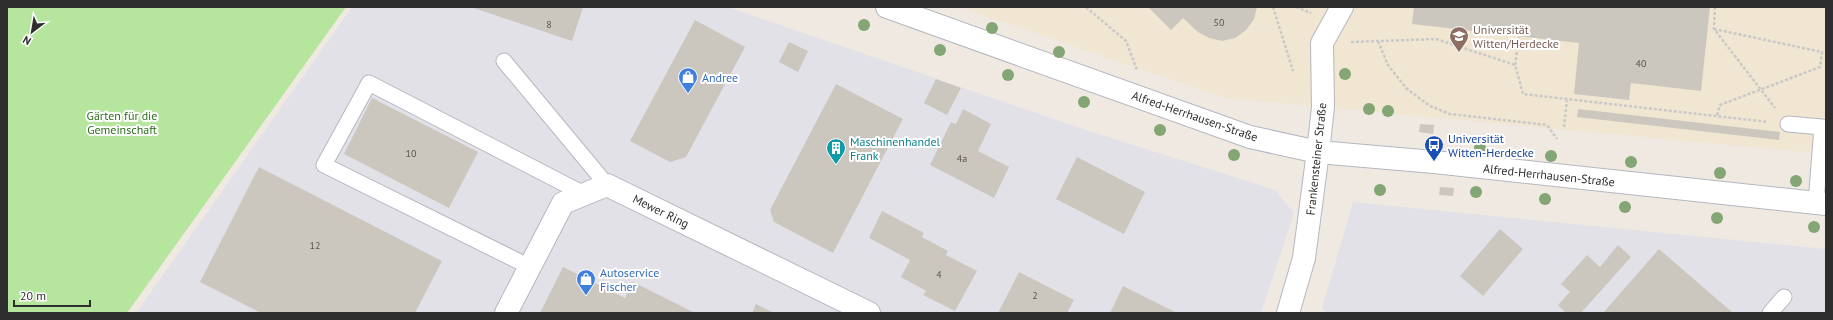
<svg xmlns="http://www.w3.org/2000/svg" width="1833" height="320" font-family="'PT Sans',sans-serif">
  <rect width="100%" height="100%" fill="#efe9e1"/>
  <!-- industrial -->
  <path fill="#e3e1e8" d="M 352,7 L 728,7 L 1080,128 L 1275,190 L 1294,213 L 1261,313 L 136,313 Z
    M 1353,202 L 1826,249 L 1826,313 L 1327,313 L 1322,308 Z"/>
  <!-- education -->
  <path fill="#f0e6d1" d="M 959,7 L 1826,7 L 1826,154 L 1226,98 Z"/>
  <!-- green -->
  <path fill="#b6e59e" d="M 7,7 L 346,7 L 127,313 L 7,313 Z"/>
  <!-- building -->
  <path fill="#cbc7bf" d="M 471,7 L 583,7 L 572,41 Z
    M 1148,7 L 1257,7 L 1254,19 L 1246,30 L 1235,38 L 1222,41 L 1209,38 L 1198,32 L 1183,18 L 1171,30 Z
    M 1414,7 L 1710,7 L 1701,91 L 1631,83 L 1629,100 L 1574,94 L 1579,43 L 1412,24 Z
    M 695,20 L 745,47 L 686,157 L 670,162 L 630,141 Z
    M 789,42 L 808,51 L 798,72 L 779,62 Z
    M 936,79 L 961,88 L 947,115 L 924,103 Z
    M 836,84 L 903,119 L 833,253 L 774,222 L 770,210 Z
    M 372,98 L 478,152 L 449,208 L 344,154 Z
    M 963,109 L 991,124 L 978,151 L 1009,167 L 994,198 L 930,165 L 951,122 L 956,124 Z
    M 1578,109 L 1780,132 L 1779,140 L 1577,117 Z
    M 1420,124 L 1434,125 L 1433,134 L 1419,132 Z
    M 1077,157 L 1145,192 L 1124,234 L 1056,199 Z
    M 259,167 L 442,261 L 415,313 L 261,313 L 200,282 Z
    M 1440,187 L 1454,188 L 1453,196 L 1439,195 Z
    M 882,211 L 924,233 L 922,237 L 948,251 L 946,255 L 977,271 L 955,311 L 923,295 L 926,291 L 901,277 L 910,260 L 869,238 Z
    M 1500,229 L 1523,249 L 1483,296 L 1460,276 Z
    M 1618,245 L 1631,257 L 1581,313 L 1566,313 L 1558,305 L 1570,292 L 1561,284 L 1587,255 L 1600,267 Z
    M 1659,249 L 1733,313 L 1603,313 Z
    M 563,267 L 625,298 L 633,282 L 695,313 L 540,313 Z
    M 1019,272 L 1074,300 L 1067,313 L 998,313 Z
    M 1123,286 L 1177,313 L 1110,313 Z
    M 756,304 L 774,313 L 752,313 Z"/>
  <g fill="none" stroke-linecap="round" stroke-linejoin="round">
    <defs>
      <path id="lane" d="M 504,61 L 607,185
        M 1788,124 L 1822,127 L 1816,203
        M 530,267 L 324,165 L 369,83 L 584,194
        M 1770,313 L 1784,297"/>
      <path id="street" d="M 887,7 L 1250,137 L 1318,152 L 1434,162 L 1826,204
        M 506,313 L 563,203 L 607,185 L 869,313
        M 1288,313 L 1304,258 L 1318,152 L 1323,107 L 1322,43 L 1342,7"/>
    </defs>
    <!-- lane casing -->
    <use href="#lane" stroke="#b4b7c1" stroke-width="17"/>
    <!-- street casing -->
    <use href="#street" stroke="#b4b7c1" stroke-width="24"/>
    <!-- path -->
    <path stroke="#c9c9c9" stroke-width="2.5" stroke-dasharray="3 2" stroke-linecap="butt" d="M 1086,7 L 1126,41 L 1137,70
      M 1273,7 L 1293,71
      M 1296,7 L 1311,13
      M 1715,7 L 1714,29 L 1775,108
      M 1714,29 L 1822,52 L 1820,67 L 1720,105 L 1717,116
      M 1378,41 L 1388,65 L 1406,88 L 1430,106 L 1450,114 L 1547,125 L 1557,139
      M 1351,42 L 1436,39 L 1515,65 L 1523,94 L 1768,122
      M 1515,65 L 1519,36
      M 1564,127 L 1567,100"/>
    <!-- lane -->
    <use href="#lane" stroke="#fff" stroke-width="15"/>
    <!-- street -->
    <use href="#street" stroke="#fff" stroke-width="22"/>
  </g>
  <!-- trees -->
  <g fill="#84a574">
    <circle cx="864" cy="25" r="6"/>
    <circle cx="992" cy="28" r="6"/>
    <circle cx="940" cy="50" r="6"/>
    <circle cx="1059" cy="52" r="6"/>
    <circle cx="1345" cy="74" r="6"/>
    <circle cx="1008" cy="75" r="6"/>
    <circle cx="1084" cy="102" r="6"/>
    <circle cx="1369" cy="109" r="6"/>
    <circle cx="1388" cy="111" r="6"/>
    <circle cx="1160" cy="130" r="6"/>
    <circle cx="1480" cy="148" r="6"/>
    <circle cx="1234" cy="155" r="6"/>
    <circle cx="1551" cy="156" r="6"/>
    <circle cx="1631" cy="162" r="6"/>
    <circle cx="1720" cy="173" r="6"/>
    <circle cx="1796" cy="181" r="6"/>
    <circle cx="1380" cy="190" r="6"/>
    <circle cx="1476" cy="192" r="6"/>
    <circle cx="1545" cy="199" r="6"/>
    <circle cx="1625" cy="207" r="6"/>
    <circle cx="1717" cy="218" r="6"/>
    <circle cx="1814" cy="227" r="6"/>
  </g>
  <!-- icons -->
  <defs>
    <symbol id="university-pin" viewBox="-11 -11 22 30"><path d="M0 17L-7.5 6A9.5 9.5 0 1 1 7.5 6Z" fill="#8d6e63" stroke="#fff"/><path d="M0-5L7-2L0 1L-7-2ZM-4 1L0 2.5L4 1V4Q0 6-4 4Z" fill="#fff"/></symbol>
    <symbol id="shop-pin" viewBox="-11 -11 22 30"><path d="M0 17L-7.5 6A9.5 9.5 0 1 1 7.5 6Z" fill="#3f7fe0" stroke="#fff"/><path d="M-5-2.5h2.3a2.7 3.5 0 0 1 5.4 0H5L5.5 6h-11ZM-1.5-2.5h3a1.5 2.3 0 0 0-3 0Z" fill="#fff"/></symbol>
    <symbol id="bus-pin" viewBox="-11 -11 22 30"><path d="M0 17L-7.5 6A9.5 9.5 0 1 1 7.5 6Z" fill="#1a4fb4" stroke="#fff"/><path d="M-5-6H5V4H4V6H2V4H-2V6H-4V4H-5ZM-3.5-4V0h7V-4ZM-3.5 1.2v1.5H-2V1.2ZM2 1.2v1.5H3.5V1.2Z" fill="#fff"/></symbol>
    <symbol id="building-pin" viewBox="-11 -11 22 30"><path d="M0 17L-7.5 6A9.5 9.5 0 1 1 7.5 6Z" fill="#0f9aa8" stroke="#fff"/><path d="M-4-6H4V6H1V3H-1V6H-4ZM-2.5-4.3h1.7v1.8h-1.7ZM.8-4.3h1.7v1.8H.8ZM-2.5-1h1.7V.8h-1.7ZM.8-1h1.7V.8H.8Z" fill="#fff"/></symbol>
  </defs>
  <g fill-rule="evenodd">
    <use href="#university-pin" x="1448" y="25" width="22" height="30"/>
    <use href="#shop-pin" x="677" y="66" width="22" height="30"/>
    <use href="#bus-pin" x="1423" y="134" width="22" height="30"/>
    <use href="#building-pin" x="825" y="137" width="22" height="30"/>
    <use href="#shop-pin" x="575" y="268" width="22" height="30"/>
  </g>
  <g text-anchor="middle" dominant-baseline="central" stroke-width="4" stroke-linejoin="round" paint-order="stroke">
    <!-- number labels -->
    <g font-size="10" fill="#555452">
      <text x="1219" y="22">50</text>
      <text x="549" y="24">8</text>
      <text x="1641" y="63">40</text>
      <text x="411" y="153">10</text>
      <text x="962" y="158">4a</text>
      <text x="315" y="245">12</text>
      <text x="939" y="274">4</text>
      <text x="1035" y="295">2</text>
    </g>
    <!-- education labels -->
    <g font-size="12" fill="#785e54" stroke="#fff" text-anchor="start">
      <text x="1473" y="29">Universität<tspan x="1473" dy="14">Witten/Herdecke</tspan></text>
    </g>
    <!-- shop labels -->
    <g font-size="12" fill="#366cbe" stroke="#fff" text-anchor="start">
      <text x="702" y="77">Andree</text>
      <text x="600" y="272">Autoservice<tspan x="600" dy="14">Fischer</tspan></text>
    </g>
    <!-- park labels -->
    <g font-size="12" fill="#2c6e1b" stroke="#fff">
      <text x="122" y="115">Gärten für die<tspan x="122" dy="14">Gemeinschaft</tspan></text>
    </g>
    <!-- street labels -->
    <g font-size="12" fill="#2e2e2e" stroke="#fff">
      <text transform="translate(1195 116) rotate(19)">Alfred-Herrhausen-Straße</text>
      <text transform="translate(1316 159) rotate(-84)">Frankensteiner Straße</text>
      <text transform="translate(1549 175) rotate(6)">Alfred-Herrhausen-Straße</text>
      <text transform="translate(661 211) rotate(26)">Mewer Ring</text>
    </g>
    <!-- transit labels -->
    <g font-size="12" fill="#164399" stroke="#fff" text-anchor="start">
      <text x="1448" y="138">Universität<tspan x="1448" dy="14">Witten-Herdecke</tspan></text>
    </g>
    <!-- culture labels -->
    <g font-size="12" fill="#0d838f" stroke="#fff" text-anchor="start">
      <text x="850" y="141">Maschinenhandel<tspan x="850" dy="14">Frank</tspan></text>
    </g>
  </g>
  <!-- border -->
  <rect width="1833" height="320" fill="none" stroke="#2e2e2e" stroke-width="16"/>
  <!-- north arrow -->
  <g transform="translate(32 32) rotate(211)" stroke="#ffffff" stroke-width="3" paint-order="stroke">
  <path d="M0-3L7 15L0 10L-7 15Z" fill="#2e2e2e"/>
  <text y="-6" font-size="11" font-weight="bold" text-anchor="middle" fill="#2e2e2e">N</text>
  </g>
  <!-- scale -->
  <path d="M14 300v6h76v-6" fill="none" stroke="#2e2e2e" stroke-width="2"/>
  <text x="20" y="300" font-size="12" fill="#2e2e2e" stroke="#ffffff" stroke-width="3" paint-order="stroke">20 m</text>
</svg>
